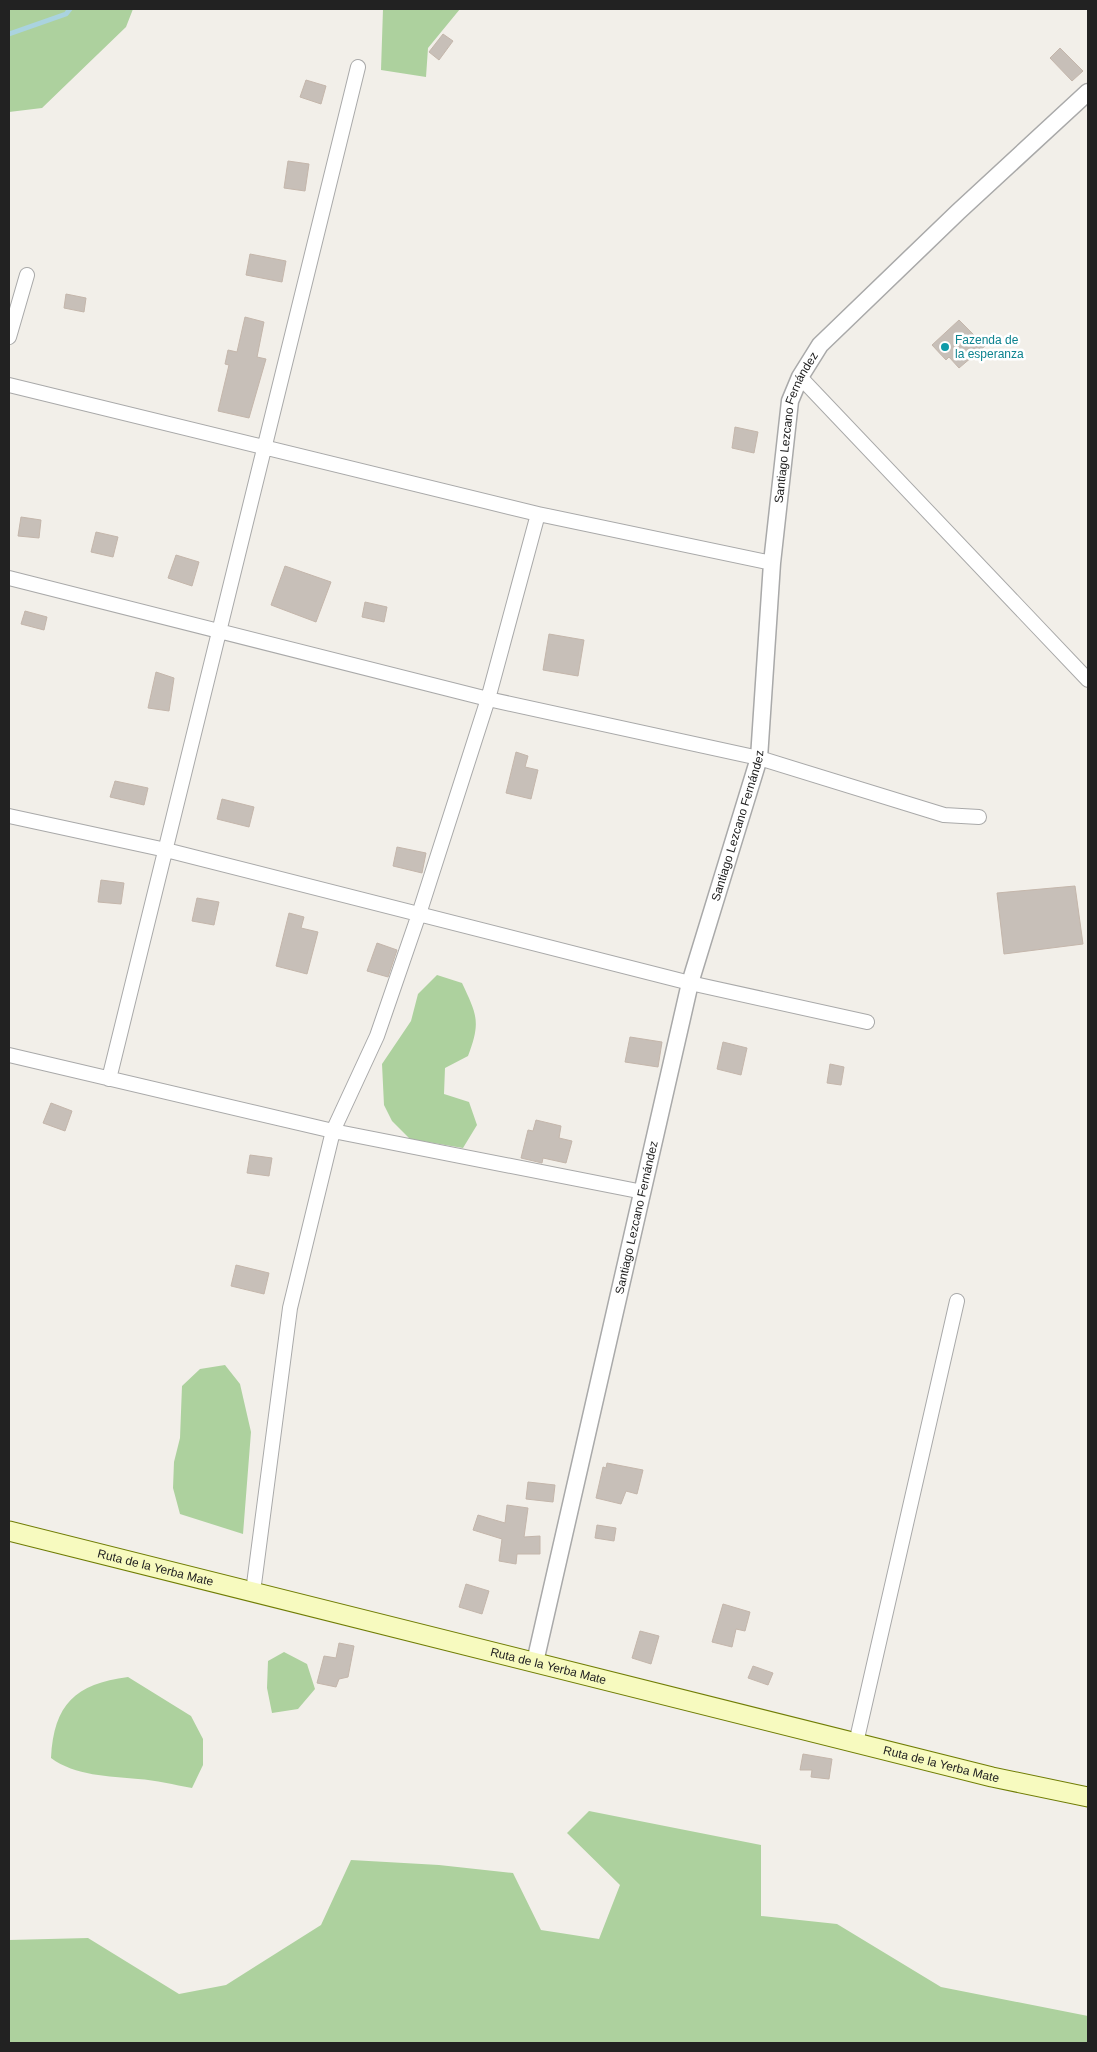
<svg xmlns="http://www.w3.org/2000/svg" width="1097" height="2052" font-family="Arial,sans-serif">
  <rect width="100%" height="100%" fill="#f2efe9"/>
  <!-- forest -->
  <path fill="#add19e" d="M 9,9 L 133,9 L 126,27 L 42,108 L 9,112 Z
    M 383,9 L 460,9 L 428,48 L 426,77 L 381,70 Z
    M 437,975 L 462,983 C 477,1015 481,1022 468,1056 L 445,1068 L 444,1094 L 469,1102 L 477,1125 L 463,1148 L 410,1139 L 392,1121 L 384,1105 L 382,1064 L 411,1021 L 418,994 Z
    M 225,1365 L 240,1384 L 251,1432 L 243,1534 L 180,1514 L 173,1488 L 174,1462 L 180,1438 L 182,1386 L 200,1369 Z
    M 284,1652 L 307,1664 L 315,1689 L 298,1709 L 272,1713 L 267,1688 L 268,1661 Z
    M 128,1677 L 191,1716 L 203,1739 L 203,1765 L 192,1788 C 174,1785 156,1780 138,1779 C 109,1776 75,1776 51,1758 C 54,1704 75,1684 128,1677 Z
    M 589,1811 L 761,1845 L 761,1916 L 837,1924 L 941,1987 L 1088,2016 L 1088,2043 L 9,2043 L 9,1940 L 88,1938 L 179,1994 L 226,1985 L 321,1925 L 351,1860 L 439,1865 L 513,1873 L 541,1930 L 599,1939 L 620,1885 L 567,1833 Z"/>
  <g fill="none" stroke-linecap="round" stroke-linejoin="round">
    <!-- stream -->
    <path stroke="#aad3df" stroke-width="5" d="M 9,34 L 66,14 L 70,9"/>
  </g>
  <!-- building -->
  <path fill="#c7bfb8" stroke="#c4b6ab" d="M 443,34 L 453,41 L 439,60 L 429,52 Z
    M 1060,48 L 1083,71 L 1072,81 L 1050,58 Z
    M 306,80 L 326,86 L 321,104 L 300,97 Z
    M 288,161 L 309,164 L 305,191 L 284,188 Z
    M 250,254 L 286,261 L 282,282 L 246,275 Z
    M 66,294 L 86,298 L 84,312 L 64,308 Z
    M 245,317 L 264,322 L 257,357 L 266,359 L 249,418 L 218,411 L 229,365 L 225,364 L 228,350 L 237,352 Z
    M 959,320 L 985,346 L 959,368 L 949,357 L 946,360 L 932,345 Z
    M 735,427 L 758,432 L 754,453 L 732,448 Z
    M 21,517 L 41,520 L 39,538 L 18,536 Z
    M 96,532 L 118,537 L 113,557 L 91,552 Z
    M 176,555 L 199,562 L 192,586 L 168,578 Z
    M 285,566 L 331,582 L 316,622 L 271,605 Z
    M 365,602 L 387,607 L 384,622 L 362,617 Z
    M 25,611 L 47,617 L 44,630 L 21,624 Z
    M 549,634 L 584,640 L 578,676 L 543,670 Z
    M 156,672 L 174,678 L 169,711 L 148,708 Z
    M 516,752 L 528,756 L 525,767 L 538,770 L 531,799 L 506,793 Z
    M 115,781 L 148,788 L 144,805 L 110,797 Z
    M 222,799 L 254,807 L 249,827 L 217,819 Z
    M 397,847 L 426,853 L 422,873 L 393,866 Z
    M 101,880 L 124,883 L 121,904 L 98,902 Z
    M 1075,886 L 1083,944 L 1004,954 L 997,893 Z
    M 197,898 L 219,902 L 214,925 L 192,921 Z
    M 289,913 L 304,917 L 301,928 L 318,932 L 307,974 L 276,966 Z
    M 377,943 L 397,950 L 388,977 L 367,971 Z
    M 630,1037 L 662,1042 L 658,1067 L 625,1062 Z
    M 723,1042 L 747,1048 L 741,1075 L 717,1069 Z
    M 830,1064 L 844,1067 L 841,1085 L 827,1083 Z
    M 51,1103 L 72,1111 L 65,1131 L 43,1123 Z
    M 536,1120 L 561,1126 L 559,1138 L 572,1141 L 566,1163 L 543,1158 L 542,1163 L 521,1158 L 528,1130 L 533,1131 Z
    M 250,1155 L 272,1158 L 269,1176 L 247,1173 Z
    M 236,1265 L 269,1273 L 264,1294 L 231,1286 Z
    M 607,1463 L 643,1470 L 637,1494 L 626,1491 L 621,1504 L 596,1498 L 603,1467 L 606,1468 Z
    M 528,1482 L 555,1485 L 553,1502 L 526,1499 Z
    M 507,1505 L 528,1508 L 524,1537 L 540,1536 L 540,1554 L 517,1554 L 516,1564 L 499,1561 L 502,1539 L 473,1530 L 478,1515 L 505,1523 Z
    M 597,1525 L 616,1528 L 614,1541 L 595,1538 Z
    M 466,1584 L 489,1591 L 482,1614 L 459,1607 Z
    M 723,1604 L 750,1612 L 745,1631 L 736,1629 L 732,1647 L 712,1642 Z
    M 640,1631 L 659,1636 L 651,1664 L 632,1658 Z
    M 339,1643 L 354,1646 L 348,1677 L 339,1679 L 336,1687 L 317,1683 L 324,1656 L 336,1658 Z
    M 753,1666 L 773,1673 L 768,1685 L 748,1678 Z
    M 803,1754 L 832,1759 L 829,1779 L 811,1777 L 812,1770 L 800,1770 Z"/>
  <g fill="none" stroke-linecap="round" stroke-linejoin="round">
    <defs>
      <path id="minor" d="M 9,337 L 27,275
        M 800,377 L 1088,680
        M 9,385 L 538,514 L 772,563
        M 9,578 L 488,699 L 759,758 L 944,815 L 979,817
        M 9,816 L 166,850 L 690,983 L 867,1022
        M 9,1055 L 333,1131 L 643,1192
        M 109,1079 L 358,67
        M 253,1592 L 290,1308 L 333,1131 L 377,1036 L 419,914 L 488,699 L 538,514
        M 856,1743 L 957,1301"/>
      <g id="tertiary">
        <path id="s1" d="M 535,1662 L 690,983 L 759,758 L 772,563 L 790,401 L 800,377 L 820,345 L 958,212 L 1088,92"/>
      </g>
      <g id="secondary">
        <path id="s2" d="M 9,1531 L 992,1777 L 1088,1797"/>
      </g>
    </defs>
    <!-- minor casing -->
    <use href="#minor" stroke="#a9a9a9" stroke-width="16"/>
    <!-- tertiary casing -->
    <use href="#tertiary" stroke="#a9a9a9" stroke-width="19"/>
    <!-- secondary casing -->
    <use href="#secondary" stroke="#707d05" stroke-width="21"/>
    <!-- minor -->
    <use href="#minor" stroke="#fff" stroke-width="14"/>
    <!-- tertiary -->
    <use href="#tertiary" stroke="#fff" stroke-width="16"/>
    <!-- secondary -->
    <use href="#secondary" stroke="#f7fabf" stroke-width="19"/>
  </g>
  <!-- markers -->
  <circle fill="#0f9aa8" stroke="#fff" stroke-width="2" cx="945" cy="347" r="5"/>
  <g text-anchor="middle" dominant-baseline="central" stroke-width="5" stroke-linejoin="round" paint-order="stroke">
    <!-- culture labels -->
    <g font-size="12" fill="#0d838f" stroke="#fff" text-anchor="start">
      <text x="955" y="340">Fazenda de<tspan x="955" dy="14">la esperanza</tspan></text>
    </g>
    <!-- street labels -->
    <g font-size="12" fill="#222" stroke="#fff">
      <text stroke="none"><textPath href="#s1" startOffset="1266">Santiago Lezcano Fernández</textPath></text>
      <text stroke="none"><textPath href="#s1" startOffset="861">Santiago Lezcano Fernández</textPath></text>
      <text stroke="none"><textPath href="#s1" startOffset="456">Santiago Lezcano Fernández</textPath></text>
      <text stroke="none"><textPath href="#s2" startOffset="151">Ruta de la Yerba Mate</textPath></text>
      <text stroke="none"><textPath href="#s2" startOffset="556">Ruta de la Yerba Mate</textPath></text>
      <text stroke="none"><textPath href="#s2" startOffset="961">Ruta de la Yerba Mate</textPath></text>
    </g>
  </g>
  <!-- border -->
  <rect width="1097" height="2052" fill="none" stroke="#222222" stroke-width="20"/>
</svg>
